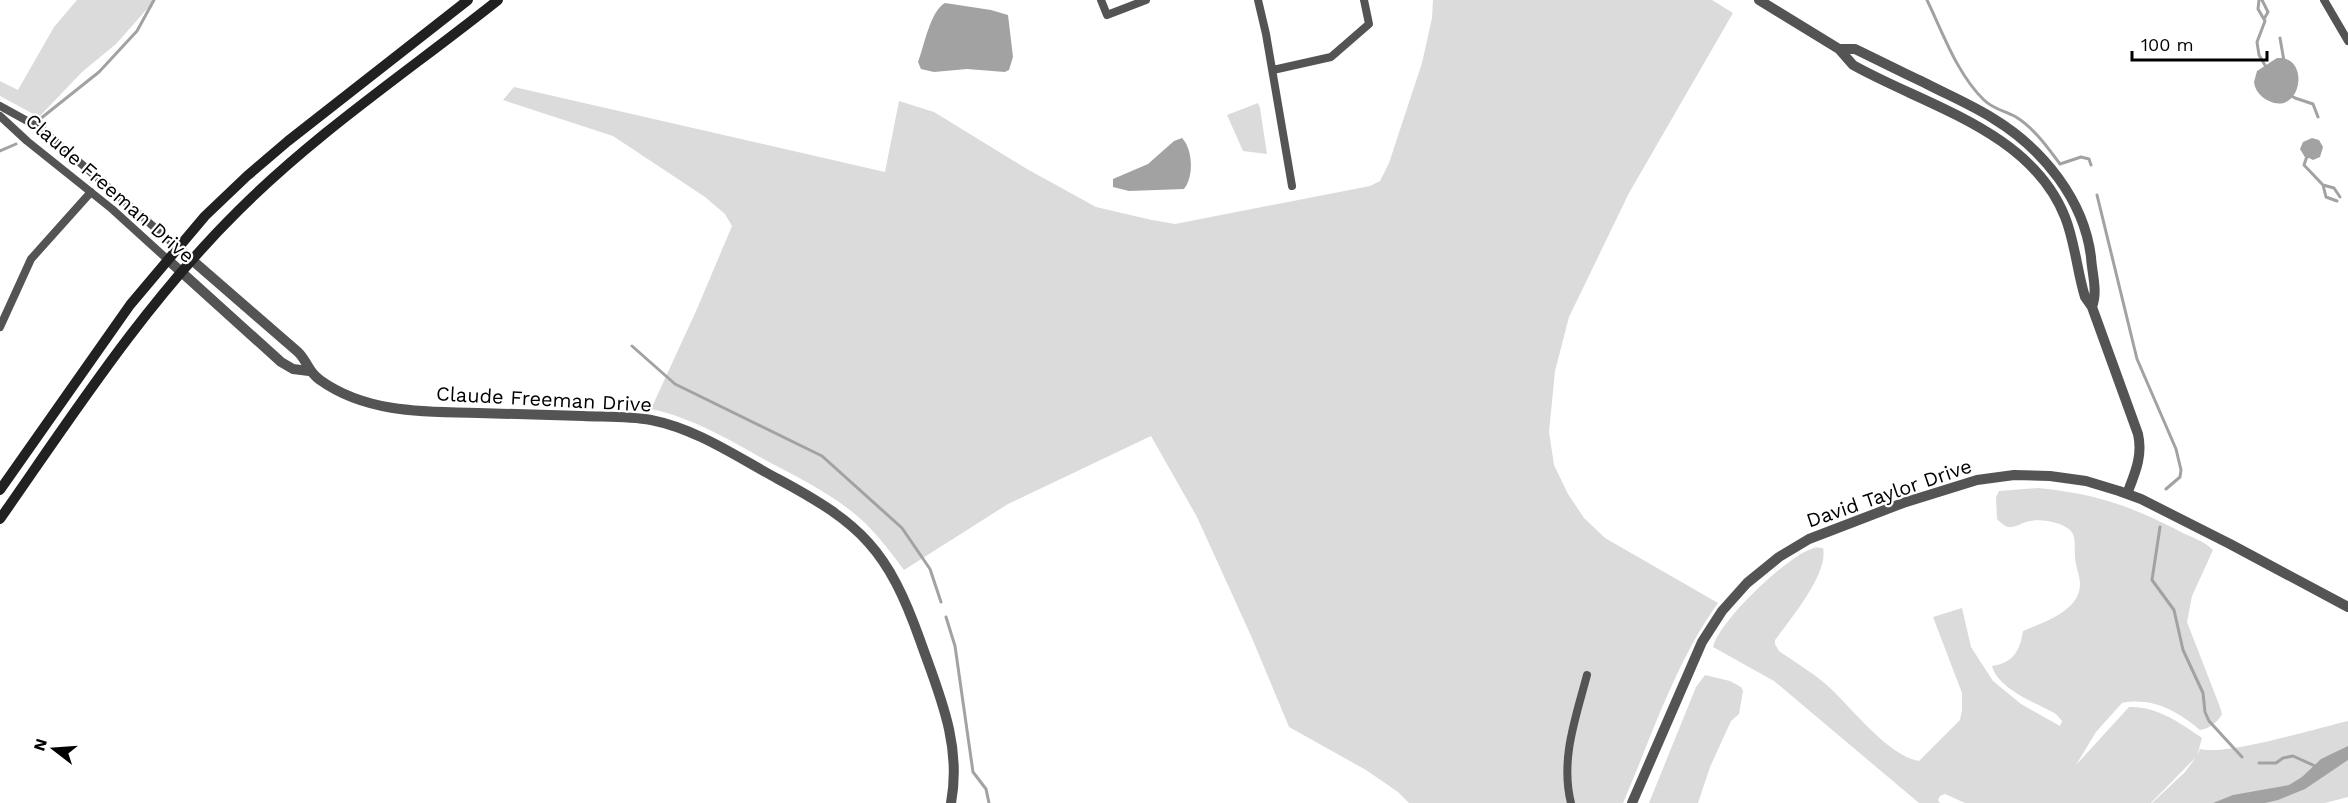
<svg xmlns="http://www.w3.org/2000/svg" width="2348" height="803" font-family="'Work Sans',sans-serif">
  <rect width="100%" height="100%" fill="#fff"/>
  <!-- green -->
  <path fill="#dbdbdb" d="M 77,0 L 155,0 L 116,44 L 82,72 L 39,117 L 0,96 L 0,81 L 18,90 L 54,27 Z
    M 1433,0 L 1712,0 L 1733,13 L 1629,193 L 1569,317 L 1555,371 L 1549,432 L 1554,465 L 1568,494 L 1584,518 L 1605,538 L 1718,603 C 1675,663 1652,736 1623,803 L 1409,803 L 1398,792 L 1366,770 L 1289,727 L 1252,638 L 1197,517 L 1151,436 L 1008,504 L 904,570 C 892,554 880,538 866,524 C 838,497 803,480 769,462 C 731,441 694,418 651,409 L 697,309 L 732,226 L 725,214 L 705,197 L 613,136 L 503,100 L 514,87 L 885,172 L 899,101 L 934,112 L 1027,169 L 1096,207 L 1152,220 L 1175,224 L 1370,186 L 1380,181 L 1389,163 L 1422,63 L 1432,18 Z
    M 1258,103 L 1260,108 L 1267,154 L 1243,151 L 1227,115 Z
    M 2038,488 C 2096,494 2129,505 2181,532 C 2191,537 2206,542 2213,550 L 2192,596 L 2187,622 L 2220,707 L 2222,714 C 2218,722 2209,729 2200,730 C 2177,711 2153,697 2122,703 L 2096,732 L 2076,765 L 2129,707 C 2157,706 2180,723 2202,738 L 2197,756 L 2200,749 C 2225,756 2318,728 2348,721 L 2348,797 L 2325,803 L 2152,803 L 2185,772 L 2196,757 L 2151,803 L 1965,803 L 1945,794 L 1940,796 L 1938,800 L 1940,803 L 1919,803 L 1774,681 L 1713,647 C 1719,621 1788,555 1814,548 C 1817,547 1820,548 1823,548 C 1829,573 1790,620 1775,640 L 1775,644 L 1779,651 C 1796,663 1815,674 1829,687 C 1852,708 1888,756 1919,761 L 1960,720 L 1962,710 L 1962,693 L 1933,617 L 1962,608 L 1971,647 L 1993,681 L 2021,704 L 2060,726 L 2062,721 L 2056,714 C 2036,703 1998,689 1992,666 C 2013,663 2020,651 2023,631 C 2044,622 2080,611 2080,584 C 2080,575 2075,566 2075,556 C 2074,547 2077,537 2070,530 C 2059,521 2039,518 2026,522 C 2020,524 2014,528 2008,527 C 2004,526 2000,522 1997,519 L 1996,497 L 1999,491 Z
    M 1705,675 L 1730,681 L 1741,687 L 1743,691 L 1739,714 L 1731,721 L 1710,767 L 1698,803 L 1649,803 L 1696,687 Z"/>
  <!-- water -->
  <path fill="#a2a2a2" d="M 945,3 L 991,10 L 1008,15 L 1013,57 L 1009,70 L 1005,72 L 967,69 L 934,72 L 921,69 L 918,62 C 924,47 930,11 945,3 Z
    M 2277,58 C 2312,55 2301,119 2267,100 C 2260,96 2255,90 2254,82 L 2257,71 Z
    M 1182,138 C 1193,149 1194,177 1184,189 L 1129,191 L 1113,187 L 1113,179 L 1148,164 L 1174,141 Z
    M 2312,138 L 2319,140 L 2323,147 L 2320,157 L 2313,160 L 2309,158 L 2306,159 L 2300,149 L 2303,142 Z
    M 2348,746 L 2348,760 L 2305,789 L 2278,800 L 2265,803 L 2213,803 L 2233,795 L 2289,785 L 2302,777 L 2321,759 Z"/>
  <g fill="none" stroke-linecap="round" stroke-linejoin="round">
    <!-- stream -->
    <path stroke="#a2a2a2" stroke-width="3" d="M 1927,0 C 1943,33 1957,74 1984,100 C 1993,109 2005,111 2016,117 C 2034,128 2048,148 2060,164 L 2081,157 L 2089,159 L 2091,165
      M 2259,0 L 2258,9 L 2265,21 L 2257,42 L 2259,55 L 2266,67
      M 2262,0 L 2268,12 L 2264,19
      M 2280,38 L 2284,61
      M 2290,95 L 2295,98 L 2313,104 L 2318,117
      M 40,119 L 99,72 L 137,31 L 154,0
      M 0,151 L 16,144
      M 2307,156 L 2304,165 L 2323,185 L 2326,197 L 2337,201
      M 2323,185 L 2334,188 L 2340,197
      M 2097,195 L 2137,359 L 2176,449 L 2181,470 L 2180,477 L 2166,489
      M 632,346 L 675,384 L 822,456 L 902,528 L 930,569 L 941,602
      M 2160,527 L 2152,580 L 2174,610 L 2183,650 L 2203,693 L 2205,712 L 2209,721 L 2242,757
      M 946,617 L 955,646 L 973,772 L 986,789 L 989,803
      M 2259,763 L 2276,763 L 2283,758 L 2293,756 L 2315,766"/>
    <!-- minor -->
    <path stroke="#545454" stroke-width="8" d="M 1101,0 L 1107,15 L 1146,0
      M 1258,0 L 1266,34 L 1292,186
      M 2324,0 L 2348,41
      M 1273,70 L 1331,57 L 1369,24 L 1364,0
      M 0,106 L 40,128 L 177,247
      M 0,116 L 27,141 L 112,209 L 167,259
      M 0,327 L 31,259 L 91,192
      M 1571,803 C 1560,759 1576,717 1587,675"/>
    <!-- tertiary -->
    <path stroke="#545454" stroke-width="10" d="M 1759,0 L 1839,49 L 1853,65 C 1926,106 2031,131 2065,217 C 2075,242 2077,271 2085,297 L 2092,307 L 2138,434 C 2143,456 2135,473 2127,494
      M 1839,49 L 1855,49 C 1878,60 1901,72 1925,83 C 1948,95 1972,105 1994,119 C 2043,149 2084,200 2091,257 C 2092,274 2098,291 2092,307
      M 177,247 L 298,352 C 308,362 308,372 320,380 C 366,413 424,412 478,413 C 513,414 548,415 583,416 C 605,417 628,416 651,420 C 697,429 737,457 778,479 C 862,524 888,550 920,640 C 939,694 962,744 951,803
      M 167,259 L 281,362 L 293,369 L 309,371
      M 1632,803 L 1702,642 L 1722,611 L 1747,583 L 1779,557 L 1809,539 L 1903,503 L 1977,480 L 2014,475 L 2050,476 L 2086,481 L 2119,491 L 2141,499 L 2230,544 L 2348,607"/>
    <!-- secondary -->
    <path stroke="#212121" stroke-width="10" d="M 0,490 L 130,305 L 205,216 L 247,176 L 288,141 L 468,0
      M 0,519 C 74,413 145,303 238,211 C 317,132 410,70 498,0"/>
  </g>
  <g text-anchor="middle" dominant-baseline="central" stroke-width="4.5" stroke-linejoin="round" paint-order="stroke">
    <!-- street labels -->
    <g font-size="20" fill="#000" stroke="#fff">
      <text transform="translate(110 188) rotate(41)">Claude Freeman Drive</text>
      <text transform="translate(544 399) rotate(3)">Claude Freeman Drive</text>
      <text transform="translate(1889 493) rotate(-19)">David Taylor Drive</text>
    </g>
  </g>
  <!-- north arrow -->
  <g transform="translate(54 749) rotate(287)" stroke="#ffffff" stroke-width="4.5" paint-order="stroke">
  <path d="M0-4.5L10 22L0 15L-10 22Z" fill="#000000"/>
  <text y="-9" font-size="16" font-weight="bold" text-anchor="middle" fill="#000000">N</text>
  </g>
  <!-- scale -->
  <path d="M2132 51v9h135v-9" fill="none" stroke="#000000" stroke-width="3"/>
  <text x="2141" y="51" font-size="18" fill="#000000" stroke="#ffffff" stroke-width="4.5" paint-order="stroke">100 m</text>
</svg>
